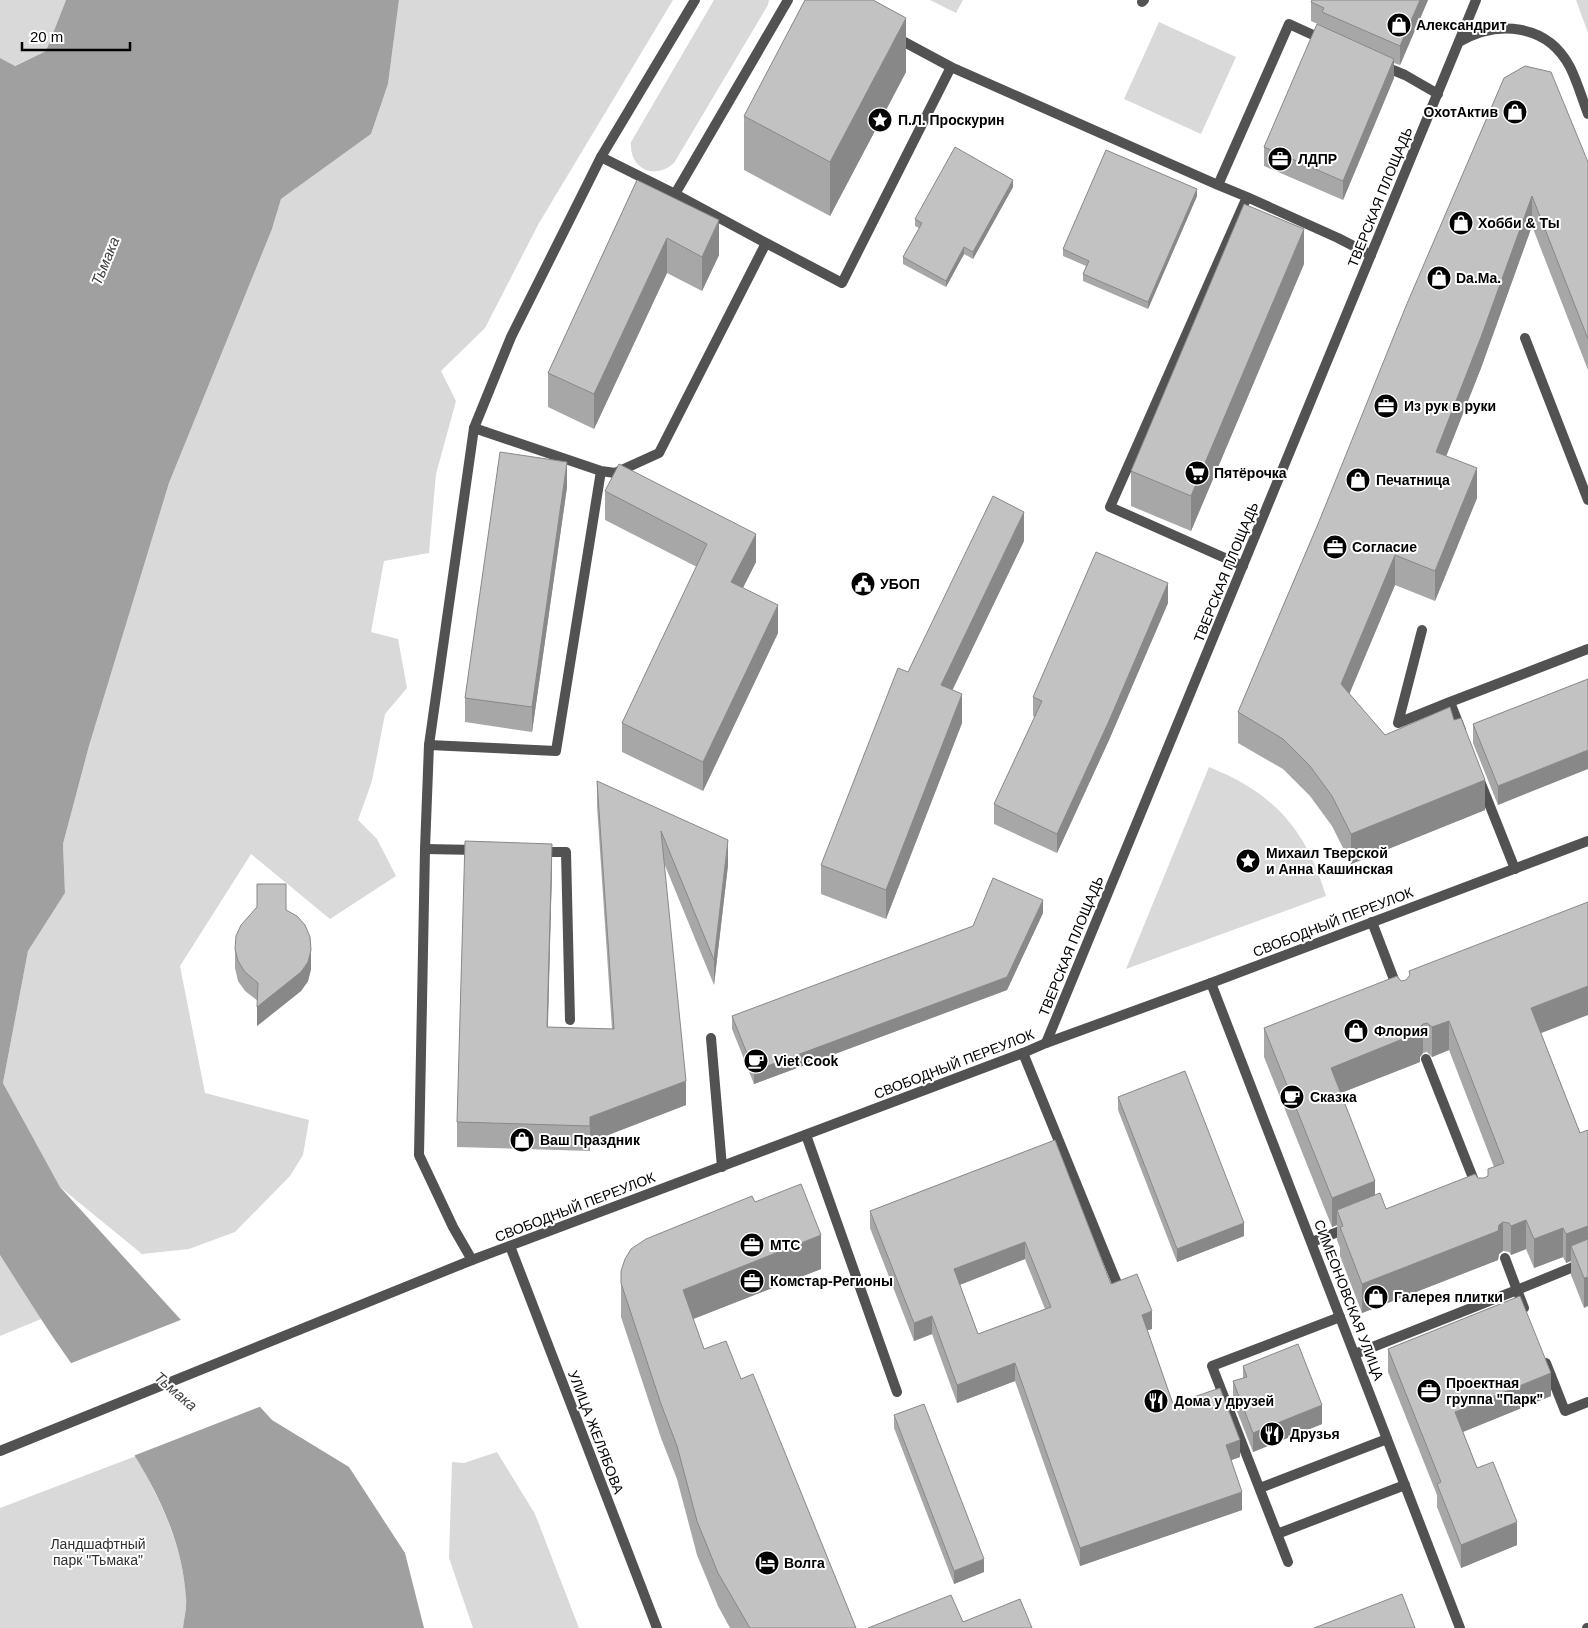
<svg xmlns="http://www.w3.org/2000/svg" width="1588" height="1628" font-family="Helvetica,sans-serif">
  <rect width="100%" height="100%" fill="#fff"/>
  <!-- green -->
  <path fill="#d9d9d9" d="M 0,0 L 66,0 L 46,51 L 14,66 L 0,58 Z
    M 399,0 L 673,0 L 539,223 L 485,328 L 441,371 L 456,401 L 436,474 L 429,553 L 384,561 L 371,632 L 398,639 L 407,688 L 385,714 L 372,781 L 358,820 L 377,839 L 396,876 L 330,919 L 251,854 L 180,966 L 205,1093 L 309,1120 L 303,1155 L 290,1176 L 235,1232 L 189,1249 L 142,1254 L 60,1187 L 3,1083 L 28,951 L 65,893 L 63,844 L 89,746 L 169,483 L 272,229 L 281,199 L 371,134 L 388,84 Z
    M 714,0 L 769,0 L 768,5 L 674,163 C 654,181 629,168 631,142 Z
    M 930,0 L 963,0 L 956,13 Z
    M 1576,0 L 1588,0 L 1588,33 Z
    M 1159,22 L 1236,57 L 1201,134 L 1124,99 Z
    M 1209,767 C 1274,793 1306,829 1326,896 L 1126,969 Z
    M 0,1255 L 41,1319 L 0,1336 Z
    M 497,1452 L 535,1514 L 579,1628 L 473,1628 L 449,1558 L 452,1462 L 464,1463 Z
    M 136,1456 C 161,1503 182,1543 186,1597 C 187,1607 184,1618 183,1628 L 0,1628 L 0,1508 Z"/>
  <!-- water -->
  <path fill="#a0a0a0" d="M 66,0 L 399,0 L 388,84 L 371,134 L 281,199 L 272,229 L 169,483 L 89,746 L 63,844 L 65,893 L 28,951 L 3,1083 L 60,1187 L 272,1420 L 349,1467 L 405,1553 L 424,1628 L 183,1628 C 184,1618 187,1608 186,1598 C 180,1507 121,1434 71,1363 C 46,1328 23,1291 0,1255 L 0,58 L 15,66 L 46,51 Z"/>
  <!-- pier -->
  <path fill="#fff" d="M 183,1319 L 262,1406 L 133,1456 L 69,1364 Z"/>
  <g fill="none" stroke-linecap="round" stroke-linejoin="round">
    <!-- service -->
    <path stroke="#525252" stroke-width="10" d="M 1142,2 L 1144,0
      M 1383,66 L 1405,75 L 1438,94
      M 951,67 L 1218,185
      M 675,194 L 788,0
      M 1247,197 L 1338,238 L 1371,255
      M 766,243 L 842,283 L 951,67 L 895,37
      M 1525,338 L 1588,500
      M 474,428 L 601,471
      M 1243,566 L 1110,507 L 1247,197 L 1218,185 L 1289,24 L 1324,40
      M 1422,630 L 1398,723 L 1450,702 L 1461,730
      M 1450,702 L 1588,649
      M 429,745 L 556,751 L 601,471 L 615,473 L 659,453 L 766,243 L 675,194 L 601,157
      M 1480,781 L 1515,869
      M 425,849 L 477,850
      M 539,852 L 566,852 L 570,1020
      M 1372,922 L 1398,990
      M 711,1038 L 722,1167
      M 1023,1053 L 1116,1281
      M 1426,1059 L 1473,1178
      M 806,1135 L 897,1392
      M 1312,1242 L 1348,1228
      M 1505,1258 L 1517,1290 L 1588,1261
      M 1355,1354 L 1517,1290 L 1524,1308
      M 1546,1363 L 1565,1411 L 1588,1402
      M 1260,1488 L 1387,1439
      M 1277,1534 L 1405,1485
      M 1288,1562 L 1212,1366 L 1340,1317
      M 1587,1628 L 1588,1628"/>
    <!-- minor -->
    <path stroke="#525252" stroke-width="10" d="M 1459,42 C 1497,20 1547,23 1570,67 C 1577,81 1582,98 1588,114
      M 1211,983 L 1460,1628
      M 1046,1043 L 1476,0
      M 472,1260 L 453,1227 L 419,1155 L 425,849 L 429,745 L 474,428 L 511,337 L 601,157 L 695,0"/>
    <!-- tertiary -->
    <path stroke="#525252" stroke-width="10" d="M 510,1246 L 657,1628
      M 0,1451 L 472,1260 L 1023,1053 L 1046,1043 L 1211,983 L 1588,841"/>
  </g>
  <!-- wall -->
  <path fill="#a7a7a7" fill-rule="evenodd" d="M 1312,0 L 1428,0 L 1400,65 L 1394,63 L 1394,78 L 1343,200 L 1264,166 L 1264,147 L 1322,27 L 1322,26 L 1311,21 L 1311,2 Z
    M 906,72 L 830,216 L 744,170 L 744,116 Z
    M 1504,78 L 1588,162 L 1588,370 L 1532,226 L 1481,368 L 1446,456 L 1477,498 L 1435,601 L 1395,585 L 1349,694 L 1385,735 L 1485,810 L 1351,864 L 1332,826 L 1310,796 L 1283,769 L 1238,743 L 1238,712 L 1318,524 Z
    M 637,180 L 719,255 L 702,291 L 667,273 L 594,429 L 548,407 L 548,373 Z
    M 1013,187 L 973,259 L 964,254 L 946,287 L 903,264 L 903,257 L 919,228 L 915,226 L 915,219 Z
    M 1197,196 L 1148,309 L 1083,281 L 1083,274 L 1086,266 L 1063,256 L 1063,249 Z
    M 1304,264 L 1191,531 L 1131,506 L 1131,471 Z
    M 567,487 L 532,732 L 465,722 L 465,698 Z
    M 605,491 L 756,562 L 743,588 L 778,633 L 703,791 L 622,752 L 622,723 L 697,567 L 605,520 Z
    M 1024,541 L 952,690 L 962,723 L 886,919 L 821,894 L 821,865 L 908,672 Z
    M 1168,603 L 1109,740 L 1057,853 L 994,824 L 994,804 L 1035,717 L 1033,716 L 1033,697 Z
    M 1588,679 L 1498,805 L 1473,743 L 1473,724 Z
    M 597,781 L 728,865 L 714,985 L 664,863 L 686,1105 L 590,1142 L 590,1151 L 457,1147 L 457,1122 L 552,868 L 548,1027 L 612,1029 L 597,806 Z
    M 286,910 L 311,969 L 308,981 L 301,991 L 257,1026 L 258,1001 L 245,991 L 238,981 L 235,968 L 235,949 Z
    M 1043,913 L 1007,990 L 754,1084 L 732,1029 L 732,1016 Z
    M 1401,981 L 1541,1033 L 1580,1133 L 1588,1130 L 1584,1308 L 1571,1275 L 1571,1261 L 1566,1263 L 1563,1257 L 1534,1268 L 1526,1249 L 1511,1255 L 1509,1252 L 1503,1251 L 1499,1254 L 1498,1260 L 1362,1313 L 1340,1256 L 1340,1248 L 1337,1240 L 1337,1225 L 1332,1227 L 1264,1057 L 1264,1028 ZM 1449,1050 L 1494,1167 L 1488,1176 L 1484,1178 L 1478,1178 L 1386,1209 L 1375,1195 L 1340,1093 L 1420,1062 L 1420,1057 L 1423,1053 L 1427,1052 L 1432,1057 Z
    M 1118,1097 L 1244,1236 L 1177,1262 L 1118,1110 Z
    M 1055,1140 L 1111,1284 L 1152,1329 L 1147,1330 L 1173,1404 L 1240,1457 L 1231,1460 L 1242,1510 L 1080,1566 L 1015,1381 L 957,1403 L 932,1334 L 914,1341 L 870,1228 L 870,1211 ZM 1025,1259 L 1045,1309 L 978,1334 L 960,1285 Z
    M 755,1202 L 821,1269 L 693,1319 L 704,1349 L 741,1379 L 856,1628 L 730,1628 L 718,1606 L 697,1555 L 677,1479 L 661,1438 L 621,1317 L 621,1271 Z
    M 1388,1349 L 1551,1396 L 1463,1432 L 1477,1468 L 1517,1545 L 1461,1568 L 1437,1507 L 1437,1495 L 1388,1372 Z
    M 1243,1366 L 1322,1424 L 1253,1452 L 1233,1401 L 1233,1381 L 1243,1378 Z
    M 894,1415 L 984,1572 L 954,1584 L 894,1428 Z"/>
  <!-- shaded-wall -->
  <path fill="#888" d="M 1420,0 L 1428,0 L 1400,65 L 1400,46 Z
    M 906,18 L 906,72 L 830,216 L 830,162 Z
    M 1394,59 L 1394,78 L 1343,200 L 1343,181 Z
    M 1013,180 L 1013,187 L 973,259 L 973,252 Z
    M 1197,189 L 1197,196 L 1148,309 L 1148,302 Z
    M 1532,196 L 1532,226 L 1481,368 L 1436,482 L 1436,452 Z
    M 719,220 L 719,255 L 702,291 L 702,257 Z
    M 1304,229 L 1304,264 L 1191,531 L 1191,496 Z
    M 667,238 L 667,273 L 594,429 L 594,394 Z
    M 964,247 L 964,254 L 946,287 L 946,281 Z
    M 567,462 L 567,487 L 532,732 L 532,707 Z
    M 1477,468 L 1477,498 L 1435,601 L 1435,571 Z
    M 1024,512 L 1024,541 L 941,714 L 941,685 Z
    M 756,534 L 756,562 L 731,611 L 731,582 Z
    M 1395,555 L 1395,585 L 1341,714 L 1341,684 Z
    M 1168,583 L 1168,603 L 1109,740 L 1057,853 L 1057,834 Z
    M 778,605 L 778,633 L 703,791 L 703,762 Z
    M 962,694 L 962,723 L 886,919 L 886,890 Z
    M 1588,750 L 1588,769 L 1498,805 L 1498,786 Z
    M 1485,780 L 1485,810 L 1351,864 L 1351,834 Z
    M 728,840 L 728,865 L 714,985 L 714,960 Z
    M 552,844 L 552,868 L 547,1052 L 547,1027 Z
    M 1043,900 L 1043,913 L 1007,990 L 754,1084 L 754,1071 Z
    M 311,950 L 311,969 L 308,981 L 301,991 L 257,1026 L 257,1007 Z
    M 1588,986 L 1588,1015 L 1531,1037 L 1531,1008 Z
    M 1449,1021 L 1449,1050 L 1432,1057 L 1432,1027 Z
    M 1423,1024 L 1423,1053 L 1420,1057 L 1420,1062 L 1331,1097 L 1331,1068 L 1419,1028 Z
    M 686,1081 L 686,1105 L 590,1142 L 590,1151 L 590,1117 Z
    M 1375,1181 L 1375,1210 L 1337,1210 L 1337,1225 L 1332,1227 L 1332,1198 Z
    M 1526,1220 L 1526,1249 L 1511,1255 L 1511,1226 Z
    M 1503,1222 L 1503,1251 L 1499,1254 L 1498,1260 L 1362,1313 L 1362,1284 Z
    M 1244,1223 L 1244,1236 L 1177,1262 L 1177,1249 Z
    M 1588,1226 L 1588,1255 L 1571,1246 L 1571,1261 L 1566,1263 L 1566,1234 Z
    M 1563,1228 L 1563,1257 L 1534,1268 L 1534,1239 Z
    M 821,1235 L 821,1269 L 683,1323 L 683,1290 Z
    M 1025,1242 L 1025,1259 L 954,1287 L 954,1269 Z
    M 1588,1277 L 1588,1306 L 1584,1308 L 1584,1278 Z
    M 1152,1311 L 1152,1329 L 1142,1332 L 1142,1315 Z
    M 932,1316 L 932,1334 L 914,1341 L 914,1323 Z
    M 1015,1363 L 1015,1381 L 957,1403 L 957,1385 Z
    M 1551,1373 L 1551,1396 L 1455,1435 L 1455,1412 Z
    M 1322,1405 L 1322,1424 L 1253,1452 L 1253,1433 Z
    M 1240,1440 L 1240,1457 L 1226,1462 L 1226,1445 Z
    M 1242,1492 L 1242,1510 L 1080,1566 L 1080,1548 Z
    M 1517,1522 L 1517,1545 L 1461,1568 L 1461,1545 Z
    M 984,1559 L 984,1572 L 954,1584 L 954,1571 Z"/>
  <!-- building -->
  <path fill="#c2c2c2" stroke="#888" fill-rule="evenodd" d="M 805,0 L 873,0 L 906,18 L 830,162 L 744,116 Z
    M 1312,0 L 1420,0 L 1400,46 L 1322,12 L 1324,8 L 1311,2 Z
    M 1317,24 L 1394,59 L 1343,181 L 1264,147 Z
    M 1525,66 L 1551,72 L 1588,162 L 1588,339 L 1532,196 L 1481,337 L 1436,452 L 1477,468 L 1435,571 L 1395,555 L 1341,684 L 1385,735 L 1450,707 L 1454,720 L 1461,718 L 1485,780 L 1351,834 L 1332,796 L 1310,766 L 1283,739 L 1238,712 L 1318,524 L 1406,306 L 1504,78 Z
    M 955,147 L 1013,180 L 973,252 L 964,247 L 946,281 L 903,257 L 922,223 L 915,219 Z
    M 1106,150 L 1197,189 L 1148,302 L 1083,274 L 1089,261 L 1063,249 Z
    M 637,180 L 719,220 L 702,257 L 667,238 L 594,394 L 548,373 Z
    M 1244,204 L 1304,229 L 1191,496 L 1131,471 Z
    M 500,452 L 567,462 L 532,707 L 465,698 Z
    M 619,464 L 756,534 L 731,582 L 778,605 L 703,762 L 622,723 L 707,544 L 605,491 Z
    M 993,496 L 1024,512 L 941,685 L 962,694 L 886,890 L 821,865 L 898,668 L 908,672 Z
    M 1096,552 L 1168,583 L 1109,721 L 1057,834 L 994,804 L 1042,701 L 1033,697 Z
    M 1588,679 L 1588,750 L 1498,786 L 1473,724 Z
    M 597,781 L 728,840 L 714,960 L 661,831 L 686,1081 L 590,1117 L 590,1126 L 457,1122 L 465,841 L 552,844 L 547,1027 L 614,1029 Z
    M 993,878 L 1043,900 L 1007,977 L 754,1071 L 732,1016 L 973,926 Z
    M 257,884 L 286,884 L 286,910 L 297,916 L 305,925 L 310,937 L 311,950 L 308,962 L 301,972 L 257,1007 L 258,983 L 245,972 L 238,961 L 235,949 L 236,936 L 241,925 L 257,907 Z
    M 1588,902 L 1588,986 L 1531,1008 L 1580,1133 L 1588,1130 L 1588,1226 L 1566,1234 L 1563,1228 L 1534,1239 L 1526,1220 L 1511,1226 L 1509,1223 L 1503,1222 L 1499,1225 L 1498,1231 L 1362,1284 L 1340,1227 L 1343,1226 L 1337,1210 L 1380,1193 L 1386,1209 L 1475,1174 L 1478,1178 L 1484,1178 L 1488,1176 L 1488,1169 L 1504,1163 L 1449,1021 L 1432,1027 L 1427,1023 L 1423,1024 L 1419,1028 L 1420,1032 L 1331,1068 L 1375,1181 L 1332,1198 L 1264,1028 L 1397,976 L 1401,981 L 1406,980 L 1410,975 L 1409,971 Z
    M 1185,1071 L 1244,1223 L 1177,1249 L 1118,1097 Z
    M 1055,1140 L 1111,1284 L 1137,1274 L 1152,1311 L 1142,1315 L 1173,1404 L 1220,1388 L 1240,1440 L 1226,1445 L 1242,1492 L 1080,1548 L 1015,1363 L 957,1385 L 932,1316 L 914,1323 L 870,1211 ZM 1025,1242 L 1051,1307 L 978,1334 L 954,1269 Z
    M 801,1184 L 821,1235 L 683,1290 L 704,1349 L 726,1341 L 741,1379 L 753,1374 L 856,1628 L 750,1628 L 718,1573 L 697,1521 L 677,1446 L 661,1404 L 621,1283 L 621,1271 L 625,1259 L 631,1249 L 646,1239 L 752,1196 L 755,1202 Z
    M 1588,1239 L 1588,1277 L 1584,1278 L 1571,1246 Z
    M 1520,1296 L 1551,1373 L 1455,1412 L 1477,1468 L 1493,1462 L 1517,1522 L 1461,1545 L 1437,1484 L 1441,1482 L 1388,1349 Z
    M 1298,1344 L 1322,1405 L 1253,1433 L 1233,1381 L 1247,1377 L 1243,1366 Z
    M 924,1404 L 984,1559 L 954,1571 L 894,1415 Z
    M 1402,1594 L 1415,1628 L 1314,1628 Z
    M 951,1595 L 963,1622 L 1020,1599 L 1032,1628 L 868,1628 Z"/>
  <!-- icons -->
  <defs>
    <symbol id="shop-disc" viewBox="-11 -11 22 22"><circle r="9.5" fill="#000" stroke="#fff"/><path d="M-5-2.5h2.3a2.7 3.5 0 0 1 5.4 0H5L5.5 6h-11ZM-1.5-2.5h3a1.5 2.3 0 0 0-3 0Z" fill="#fff"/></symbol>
    <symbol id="sight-disc" viewBox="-11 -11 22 22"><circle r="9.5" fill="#000" stroke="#fff"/><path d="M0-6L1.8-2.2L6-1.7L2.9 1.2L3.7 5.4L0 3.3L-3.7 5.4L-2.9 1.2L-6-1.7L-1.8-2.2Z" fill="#fff"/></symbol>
    <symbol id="office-disc" viewBox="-11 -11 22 22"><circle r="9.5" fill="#000" stroke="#fff"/><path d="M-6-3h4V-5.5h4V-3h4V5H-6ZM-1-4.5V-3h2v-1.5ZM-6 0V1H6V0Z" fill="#fff"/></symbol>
    <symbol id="supermarket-disc" viewBox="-11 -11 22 22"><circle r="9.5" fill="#000" stroke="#fff"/><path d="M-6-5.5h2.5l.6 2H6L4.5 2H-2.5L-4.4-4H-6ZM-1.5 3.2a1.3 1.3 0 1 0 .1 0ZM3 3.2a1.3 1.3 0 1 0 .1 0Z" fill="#fff"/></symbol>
    <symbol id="civic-disc" viewBox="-11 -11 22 22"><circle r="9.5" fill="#000" stroke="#fff"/><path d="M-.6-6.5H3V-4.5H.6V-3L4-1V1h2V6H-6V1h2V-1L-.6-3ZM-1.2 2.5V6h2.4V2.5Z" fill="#fff"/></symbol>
    <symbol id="cafe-disc" viewBox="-11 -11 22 22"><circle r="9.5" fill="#000" stroke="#fff"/><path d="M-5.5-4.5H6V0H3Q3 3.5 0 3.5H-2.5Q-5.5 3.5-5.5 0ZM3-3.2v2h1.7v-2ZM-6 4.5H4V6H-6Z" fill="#fff"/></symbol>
    <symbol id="restaurant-disc" viewBox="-11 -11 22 22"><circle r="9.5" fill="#000" stroke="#fff"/><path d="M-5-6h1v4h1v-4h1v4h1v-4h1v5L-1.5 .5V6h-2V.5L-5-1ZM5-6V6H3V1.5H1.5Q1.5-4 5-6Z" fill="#fff"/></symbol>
    <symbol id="hotel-disc" viewBox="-11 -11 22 22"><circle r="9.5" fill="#000" stroke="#fff"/><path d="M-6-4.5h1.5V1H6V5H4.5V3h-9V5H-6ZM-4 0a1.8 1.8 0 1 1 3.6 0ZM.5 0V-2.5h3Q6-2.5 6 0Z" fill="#fff"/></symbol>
  </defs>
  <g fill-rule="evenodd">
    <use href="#shop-disc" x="1385" y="11" width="28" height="28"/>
    <use href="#shop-disc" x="1501" y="98" width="28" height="28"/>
    <use href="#sight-disc" x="866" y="106" width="28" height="28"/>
    <use href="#office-disc" x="1266" y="145" width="28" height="28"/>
    <use href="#shop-disc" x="1447" y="209" width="28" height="28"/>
    <use href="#shop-disc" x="1425" y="264" width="28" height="28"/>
    <use href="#office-disc" x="1372" y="392" width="28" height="28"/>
    <use href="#supermarket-disc" x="1183" y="459" width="28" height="28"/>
    <use href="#shop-disc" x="1344" y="466" width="28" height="28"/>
    <use href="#office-disc" x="1321" y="533" width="28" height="28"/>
    <use href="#civic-disc" x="849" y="570" width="28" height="28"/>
    <use href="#sight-disc" x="1234" y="847" width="28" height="28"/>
    <use href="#shop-disc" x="1342" y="1017" width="28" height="28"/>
    <use href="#cafe-disc" x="742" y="1047" width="28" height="28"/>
    <use href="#cafe-disc" x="1278" y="1083" width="28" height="28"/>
    <use href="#shop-disc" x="508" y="1126" width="28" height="28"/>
    <use href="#office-disc" x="738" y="1231" width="28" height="28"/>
    <use href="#office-disc" x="738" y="1267" width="28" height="28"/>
    <use href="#shop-disc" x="1362" y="1283" width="28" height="28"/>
    <use href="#office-disc" x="1415" y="1377" width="28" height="28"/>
    <use href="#restaurant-disc" x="1142" y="1387" width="28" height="28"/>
    <use href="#restaurant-disc" x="1258" y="1420" width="28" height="28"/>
    <use href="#hotel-disc" x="753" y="1549" width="28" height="28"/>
  </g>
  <g text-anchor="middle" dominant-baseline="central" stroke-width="4" stroke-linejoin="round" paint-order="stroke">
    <!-- poi labels -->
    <g font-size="14" font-weight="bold" fill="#000" stroke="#fff" text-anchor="start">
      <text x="1416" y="25">Александрит</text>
      <text x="1498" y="112" text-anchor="end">ОхотАктив</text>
      <text x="898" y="120">П.Л. Проскурин</text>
      <text x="1298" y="159">ЛДПР</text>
      <text x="1478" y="223">Хобби &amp; Ты</text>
      <text x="1456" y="278">Da.Ma.</text>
      <text x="1404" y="406">Из рук в руки</text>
      <text x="1214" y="473">Пятёрочка</text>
      <text x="1376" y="480">Печатница</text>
      <text x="1352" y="547">Согласие</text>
      <text x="880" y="584">УБОП</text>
      <text x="1266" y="853">Михаил Тверской<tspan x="1266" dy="16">и Анна Кашинская</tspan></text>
      <text x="1374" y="1031">Флория</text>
      <text x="774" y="1061">Viet Cook</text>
      <text x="1310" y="1097">Сказка</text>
      <text x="540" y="1140">Ваш Праздник</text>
      <text x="770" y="1245">МТС</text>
      <text x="770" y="1281">Комстар-Регионы</text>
      <text x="1394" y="1297">Галерея плитки</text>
      <text x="1446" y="1383">Проектная<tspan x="1446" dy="16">группа "Парк"</tspan></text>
      <text x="1174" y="1401">Дома у друзей</text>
      <text x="1290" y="1434">Друзья</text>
      <text x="784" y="1563">Волга</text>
    </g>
    <!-- street labels -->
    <g font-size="14" fill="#000" stroke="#fff">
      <text transform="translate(1380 197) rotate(-68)">ТВЕРСКАЯ ПЛОЩАДЬ</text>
      <text transform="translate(1226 572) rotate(-68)">ТВЕРСКАЯ ПЛОЩАДЬ</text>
      <text transform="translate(1333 922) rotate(-21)">СВОБОДНЫЙ ПЕРЕУЛОК</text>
      <text transform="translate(1071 946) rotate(-68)">ТВЕРСКАЯ ПЛОЩАДЬ</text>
      <text transform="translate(954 1064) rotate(-21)">СВОБОДНЫЙ ПЕРЕУЛОК</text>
      <text transform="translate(575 1207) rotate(-21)">СВОБОДНЫЙ ПЕРЕУЛОК</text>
      <text transform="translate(1349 1300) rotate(69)">СИМЕОНОВСКАЯ УЛИЦА</text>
      <text transform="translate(596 1432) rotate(69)">УЛИЦА ЖЕЛЯБОВА</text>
    </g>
    <!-- park labels -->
    <g font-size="14" fill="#303030" stroke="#fff">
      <text x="98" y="1544">Ландшафтный<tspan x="98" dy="16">парк "Тьмака"</tspan></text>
    </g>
    <!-- water labels -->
    <g font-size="15" font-style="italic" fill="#414141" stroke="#fff">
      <text transform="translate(105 261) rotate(-68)">Тьмака</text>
      <text transform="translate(176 1391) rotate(41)">Тьмака</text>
    </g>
  </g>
  <!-- scale -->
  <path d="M22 42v8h108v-8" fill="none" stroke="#000000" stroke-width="2.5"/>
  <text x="30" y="42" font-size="15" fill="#000000" stroke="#ffffff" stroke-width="4" paint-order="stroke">20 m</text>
</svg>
